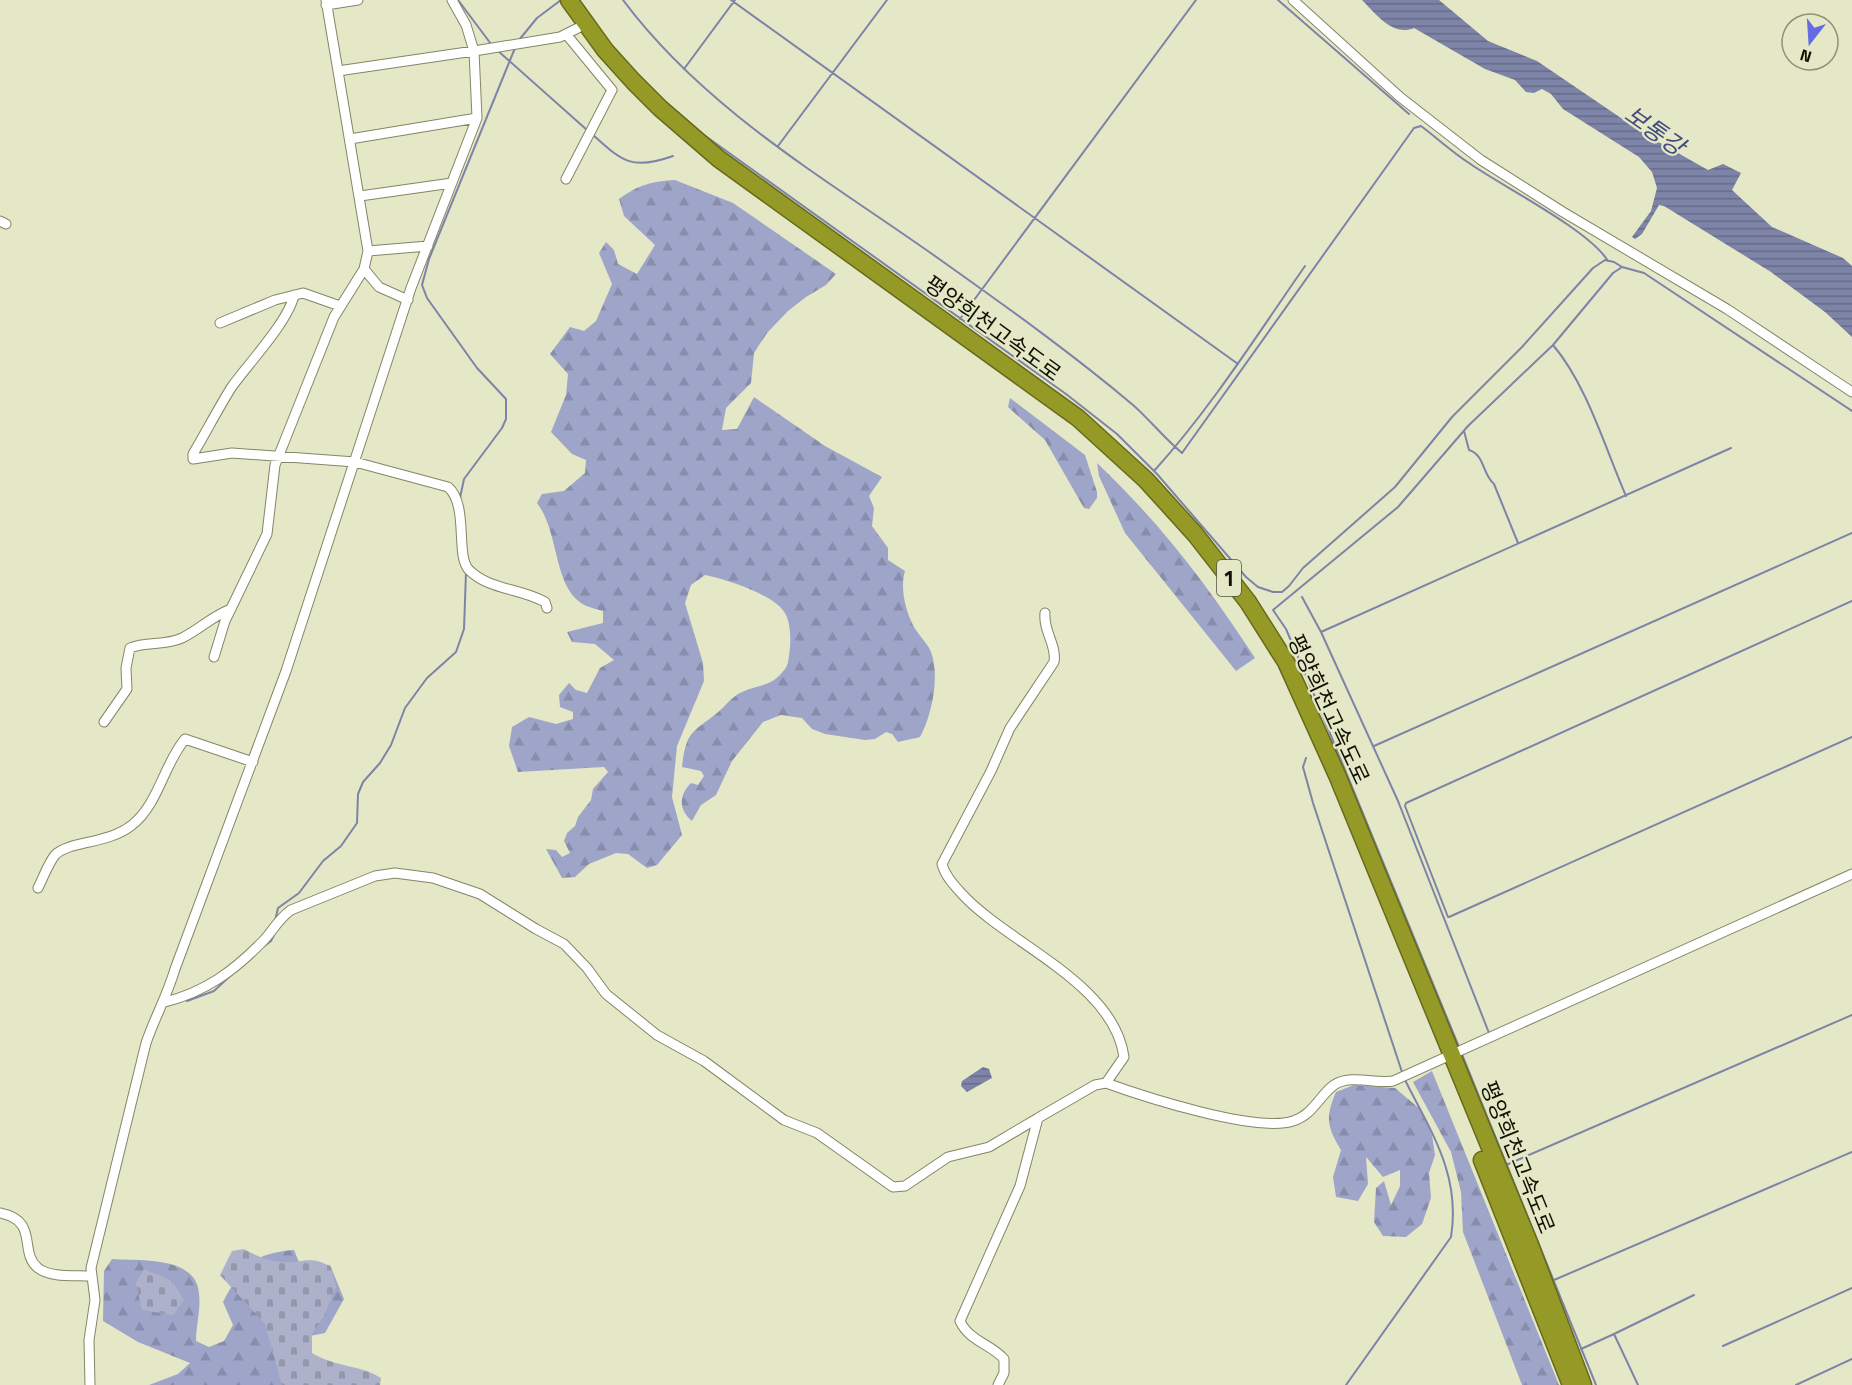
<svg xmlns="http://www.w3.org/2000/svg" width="1852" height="1385" font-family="'Titillium Web','Noto Sans KR',sans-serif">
  <defs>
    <pattern id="forest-firs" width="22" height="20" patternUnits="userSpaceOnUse" patternTransform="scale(1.5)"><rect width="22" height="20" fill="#9ea5c9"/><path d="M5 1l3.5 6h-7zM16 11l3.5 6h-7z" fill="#878dab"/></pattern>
    <pattern id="cemetery-stones" width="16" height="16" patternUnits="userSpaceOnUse" patternTransform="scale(1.5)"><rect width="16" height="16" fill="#adb2ca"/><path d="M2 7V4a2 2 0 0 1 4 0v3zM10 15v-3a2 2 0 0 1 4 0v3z" fill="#9498ac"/></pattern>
    <pattern id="water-rules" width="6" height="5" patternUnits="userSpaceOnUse" patternTransform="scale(1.5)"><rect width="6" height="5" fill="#7d84a7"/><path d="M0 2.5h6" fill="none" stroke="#656b86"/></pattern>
  </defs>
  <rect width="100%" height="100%" fill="#e5e8c6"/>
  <!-- forest -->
  <path fill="url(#forest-firs)" d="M 675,180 L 733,203 L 836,274 L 826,285 L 806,297 L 788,311 L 767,333 L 754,353 L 751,383 L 726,408 L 722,430 L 737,429 L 754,397 L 825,446 L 882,477 L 869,496 L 874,508 L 872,526 L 888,548 L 888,560 L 905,571 C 900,587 905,609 913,625 C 917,634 927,642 931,652 C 940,676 932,715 920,737 L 898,742 L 892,734 L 886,732 L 875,739 L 865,740 L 825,734 L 812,729 L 802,718 L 781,715 L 763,722 L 732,761 L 716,795 L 701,805 L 692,821 C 678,809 679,795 691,783 L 698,785 L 704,776 L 701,771 L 682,767 C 686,731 692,733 717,713 C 726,706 731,697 742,692 C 760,684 772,687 785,669 C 789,664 789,654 790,647 C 791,639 790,623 786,615 C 777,595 725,579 705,575 L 691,585 L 685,603 L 703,663 L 704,681 L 677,746 L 672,797 L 682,835 L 657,865 L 647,868 L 628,854 L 616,853 L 589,864 L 575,877 L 562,878 L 546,849 L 556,850 L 562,857 L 570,853 L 564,841 L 567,833 L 575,826 L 578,817 L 591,800 L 593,789 L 608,772 L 604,767 L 518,772 L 509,746 L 512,727 L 529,717 L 556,724 L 573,719 L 573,712 L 560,707 L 559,695 L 569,683 L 576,690 L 587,693 L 600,668 L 614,660 L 595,644 L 572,642 L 567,632 L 603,623 L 603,611 C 596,609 587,607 581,603 C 553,584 559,531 537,503 L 542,494 L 564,491 L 585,473 L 586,460 L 572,454 L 551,432 L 566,395 L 568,374 L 550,354 L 570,327 L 584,331 L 596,321 L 612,284 L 599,253 L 606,242 L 614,250 L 618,264 L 637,274 L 655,245 L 624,216 L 619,199 C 638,185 653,181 675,180 Z
    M 1010,398 L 1085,455 L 1097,492 L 1097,498 L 1089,509 L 1084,508 L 1045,440 L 1008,407 Z
    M 1097,463 C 1161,524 1206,583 1255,658 L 1236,671 L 1125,533 L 1099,476 Z
    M 1432,1071 L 1559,1385 L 1522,1385 L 1463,1232 L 1461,1192 L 1451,1152 L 1413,1082 Z
    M 1354,1085 L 1395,1088 L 1420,1109 L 1432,1135 L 1435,1155 L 1429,1173 L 1431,1198 L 1422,1224 L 1406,1237 L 1383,1236 L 1374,1222 L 1376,1188 L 1384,1181 L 1391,1205 L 1400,1186 L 1400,1170 L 1383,1177 L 1366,1157 L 1368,1184 L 1358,1201 L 1336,1197 L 1333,1177 L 1341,1150 C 1327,1127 1325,1118 1336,1092 Z
    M 294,1250 L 303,1272 L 330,1265 L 344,1299 L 325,1333 L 310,1336 L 291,1385 L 149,1385 L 178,1374 L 190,1363 L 138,1342 L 103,1321 L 104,1271 L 112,1259 C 137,1261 197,1255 199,1294 C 201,1309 196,1325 196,1341 L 209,1347 L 224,1341 L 233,1325 L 223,1302 C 241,1267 253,1253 294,1250 Z"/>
  <!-- cemetery -->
  <path fill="url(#cemetery-stones)" d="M 244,1249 C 255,1255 267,1261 280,1262 C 302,1264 310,1254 331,1267 L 336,1287 L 324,1316 L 312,1334 L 312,1353 C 335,1367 361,1365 381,1378 L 380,1385 L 282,1385 L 265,1324 L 220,1275 L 232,1251 Z
    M 144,1269 L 172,1281 L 184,1300 L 173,1315 L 142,1310 L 136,1283 Z"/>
  <!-- water -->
  <path fill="url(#water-rules)" d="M 1362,0 L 1439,0 L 1488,41 L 1537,61 L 1646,135 L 1708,170 L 1723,164 L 1741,173 L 1732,190 L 1772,227 L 1843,258 L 1852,266 L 1852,337 L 1825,312 L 1771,272 L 1664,206 L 1659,205 L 1642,234 L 1635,239 L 1632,237 L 1651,211 L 1657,188 L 1652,172 L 1639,157 L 1563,109 L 1551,94 L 1542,89 L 1534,93 L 1526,92 L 1515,80 L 1485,69 L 1414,28 C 1393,37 1376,14 1362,0 Z
    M 983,1067 L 989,1069 L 992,1078 L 967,1092 L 961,1086 L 962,1081 Z"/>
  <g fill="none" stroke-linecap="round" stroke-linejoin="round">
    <!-- stream -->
    <path stroke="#7d84a7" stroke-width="2" d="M 458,0 L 491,44
      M 623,0 C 708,114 835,184 949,266 C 1011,310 1075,356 1133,405 C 1150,420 1164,438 1182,453 L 1414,128 L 1421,126 C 1437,138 1452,152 1469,163 C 1503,187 1588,229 1608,261
      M 731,0 L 1238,364
      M 1278,0 L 1409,114
      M 519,40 L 537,18 L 561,0
      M 497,50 L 587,130
      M 684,69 L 735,0
      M 592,134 C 622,161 631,171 673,156
      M 704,135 L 1066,394 L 1117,434 L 1157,474 L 1246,577 L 1258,587 L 1273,592 L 1282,592 L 1289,586 L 1303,568 L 1395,487 L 1452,417 L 1522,347 L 1593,268 L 1605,260 L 1614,262 L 1622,267
      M 778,146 L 887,0
      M 960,319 L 1196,0
      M 1553,345 C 1587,385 1605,448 1626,496
      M 1464,431 L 1469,450 C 1485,455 1482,474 1494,484 L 1518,543
      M 1154,471 C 1211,408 1257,335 1305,266
      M 460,498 L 464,479 L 502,428 L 506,419 L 506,399 L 477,368 L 427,298 L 422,285 L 429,259 L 515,48
      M 1302,597 L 1321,632 L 1398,801 L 1489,1033
      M 1321,632 L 1731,448
      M 1374,746 L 1852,533
      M 1306,758 L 1303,767 L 1313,803 L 1403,1075
      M 1448,917 L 1405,806 L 1406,803 L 1852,601
      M 1449,917 L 1852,737
      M 275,921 L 278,908 L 299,893 L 323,861 L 341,846 L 357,823 L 358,794 L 363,782 L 380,763 L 391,745 L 405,708 L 427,678 L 456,652 L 464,629 L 466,572
      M 259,950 L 271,941 L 274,935
      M 187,1001 L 214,991 L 230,976
      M 1459,1047 L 1313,692 L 1286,629 L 1273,610 L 1398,507 L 1468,426 L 1553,345 L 1613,273 L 1622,267 L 1644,273 L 1852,411
      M 1461,1052 L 1596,1385
      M 1506,1165 L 1852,1015
      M 1554,1280 L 1852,1152
      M 1614,1334 L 1694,1295
      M 1723,1346 L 1852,1288
      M 1581,1349 L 1614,1334 L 1638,1385
      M 1346,1385 L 1451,1237 C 1461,1175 1431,1132 1405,1080
      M 1796,1385 L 1852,1359"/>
    <defs>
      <path id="minor" d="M 326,0 L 338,71
        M 1293,0 L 1400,97 L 1481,160 L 1563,212 L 1727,309 L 1852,392
        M 326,5 L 358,0
        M 566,34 L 612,90 L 566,179
        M 350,139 L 477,118
        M 360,196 L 452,183
        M 0,221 L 6,224
        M 368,251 L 428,246
        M 294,295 C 289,321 247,365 231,388 C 218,409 206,432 193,454 L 193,459 L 232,453 L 355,462 L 448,487 C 469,505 455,556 469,570 C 489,590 520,588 545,602 L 547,608
        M 408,300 L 379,287 L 364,269 L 368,251 L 338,71 L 474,51 L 466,25 L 452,0
        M 220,323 L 275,300 L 303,293 L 340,306
        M 1045,613 C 1043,631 1057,645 1054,662 L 1010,728 L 991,771 L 942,864 C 945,876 954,885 962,894 C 1008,944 1114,983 1124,1057 L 1106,1083
        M 214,657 L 225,621 L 267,534 L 275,465 L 334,317 L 364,269
        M 104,722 L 127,689 L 126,668 L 130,648 C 147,641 165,646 182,638 C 199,630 212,616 231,609
        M 38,888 C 43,878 48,864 55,855 C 68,841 109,844 132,825 C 158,805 164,764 185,739 L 253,762
        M 165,1002 C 205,992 234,971 263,941 C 273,931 278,919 291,910 L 375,876 L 395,873 L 433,878 L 480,894 L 536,929 L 564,944 L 587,968 L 606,994 L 657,1035 L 704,1061 L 784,1120 L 817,1133 L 893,1187 L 905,1186 L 948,1157 L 989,1147 L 1038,1118
        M 0,1213 C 40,1221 18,1252 38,1268 C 51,1278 75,1275 90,1276
        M 90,1385 L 89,1340 L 95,1300 L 91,1268 L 146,1043 C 155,1017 167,996 175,969 L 286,671 L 411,288 L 477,118 L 474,51 L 560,37 L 578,28
        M 998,1385 L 1004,1373 L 1004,1359 C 991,1344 969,1341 960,1321 L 1020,1186 L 1038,1118 L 1095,1085 L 1106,1083 C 1145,1097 1256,1133 1293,1121 C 1313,1115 1319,1096 1334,1085 C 1350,1074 1375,1084 1393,1081 L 1852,874"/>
      <path id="motorway" d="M 569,0 L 605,50 L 633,81 L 660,108 L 719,159 L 1078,418 L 1146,480 L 1195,534 L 1248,602 L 1286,662 L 1337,775 L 1530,1245 L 1583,1385
        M 1482,1160 L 1571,1385"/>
    </defs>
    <!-- minor casing -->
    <use href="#minor" stroke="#838666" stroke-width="11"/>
    <!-- motorway casing -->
    <use href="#motorway" stroke="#676a1b" stroke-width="19"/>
    <!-- minor -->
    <use href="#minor" stroke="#fff" stroke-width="9"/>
    <!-- motorway -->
    <use href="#motorway" stroke="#959a26" stroke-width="16"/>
  </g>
  <g text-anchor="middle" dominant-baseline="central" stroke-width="4.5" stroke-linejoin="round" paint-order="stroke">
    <!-- shield labels -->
    <rect fill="#e5e8c6" stroke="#515240" stroke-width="1.5" x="1217" y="560" width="24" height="36" rx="4.5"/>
    <g font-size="21" font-weight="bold" fill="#111206">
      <text x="1229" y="578">1</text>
    </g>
    <!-- street labels -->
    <g font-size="22" fill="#111206" stroke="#e5e8c6">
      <text transform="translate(993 328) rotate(36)">평양희천고속도로</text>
      <text transform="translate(1329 709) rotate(65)">평양희천고속도로</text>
      <text transform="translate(1518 1157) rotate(68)">평양희천고속도로</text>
    </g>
    <!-- water labels -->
    <g font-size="24" font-style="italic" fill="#434b7c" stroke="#e5e8c6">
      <text transform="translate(1655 130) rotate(35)">보통강</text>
    </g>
  </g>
  <!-- north arrow -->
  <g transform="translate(1810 42) rotate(197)"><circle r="28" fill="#e5e8c6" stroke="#909279" stroke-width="1.5"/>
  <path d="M0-4.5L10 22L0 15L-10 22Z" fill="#636ce5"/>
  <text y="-9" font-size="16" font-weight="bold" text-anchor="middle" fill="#111206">N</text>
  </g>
</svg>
